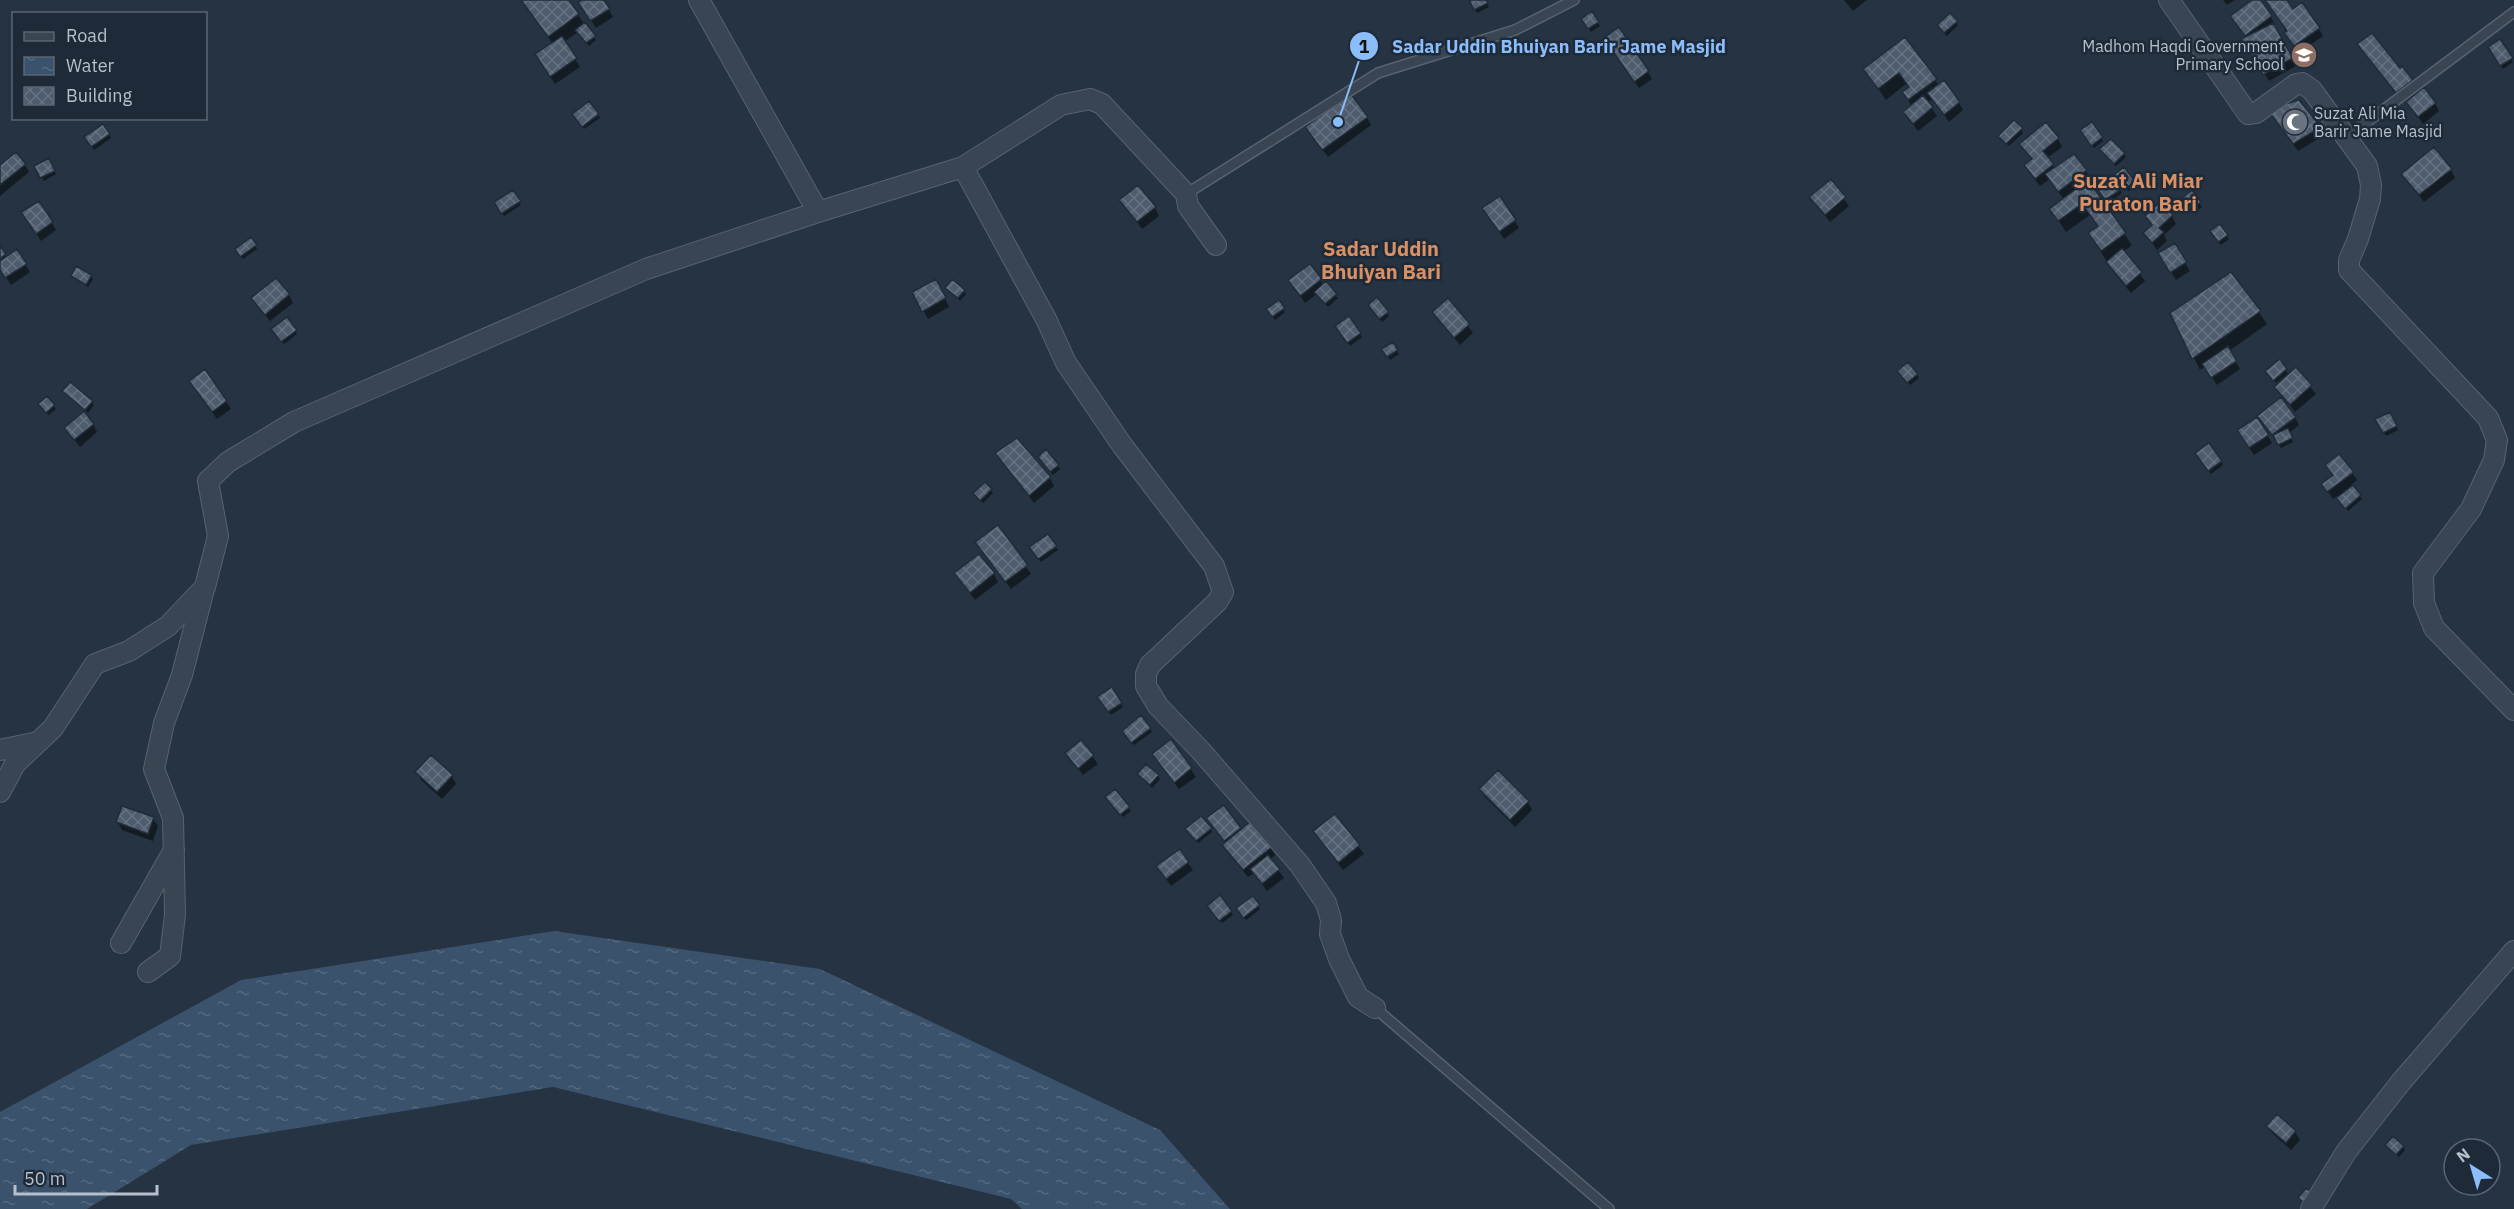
<svg xmlns="http://www.w3.org/2000/svg" width="2514" height="1209" font-family="'IBM Plex Sans',sans-serif">
  <defs>
    <pattern id="water-ripples" width="26" height="14" patternUnits="userSpaceOnUse" patternTransform="scale(1.5)"><rect width="26" height="14" fill="#3a526b"/><path d="M2 4q2-2 4 0t4 0M15 11q2-2 4 0t4 0" fill="none" stroke="#54697f"/></pattern>
    <pattern id="building-cross-hatch" width="8" height="8" patternUnits="userSpaceOnUse" patternTransform="scale(1.5)"><rect width="8" height="8" fill="#4e5c6d"/><path d="M0 0l8 8M0 8l8-8" fill="none" stroke="#657281"/></pattern>
  </defs>
  <rect width="100%" height="100%" fill="#253342"/>
  <!-- water -->
  <path fill="url(#water-ripples)" d="M 554,931 L 820,969 L 1160,1130 L 1230,1209 L 1022,1209 L 1011,1199 L 553,1087 L 191,1145 L 87,1209 L 0,1209 L 0,1112 L 241,980 Z"/>
  <!-- shadow -->
  <path fill="#0007" d="M 522,0 L 567,0 L 596,40 L 589,46 L 578,32 L 564,42 L 580,67 L 555,84 L 541,63 L 553,44 Z
    M 584,0 L 603,0 L 613,17 L 596,28 L 580,3 Z
    M 1470,0 L 1485,0 L 1489,7 L 1477,13 Z
    M 1844,0 L 1867,0 L 1853,11 Z
    M 2223,0 L 2235,0 L 2227,5 Z
    M 2255,0 L 2259,0 L 2271,17 L 2275,25 L 2273,26 L 2296,66 L 2269,81 L 2243,40 L 2246,38 L 2236,24 Z
    M 2267,0 L 2285,0 L 2292,11 L 2319,29 L 2323,36 L 2299,53 Z
    M 1591,14 L 1600,26 L 1591,32 L 1585,23 Z
    M 1956,22 L 1958,25 L 1947,36 L 1940,28 Z
    M 1905,39 L 1939,86 L 1959,103 L 1963,110 L 1949,122 L 1932,99 L 1928,103 L 1937,116 L 1918,131 L 1905,113 L 1912,107 L 1904,93 L 1909,88 L 1906,84 L 1886,100 L 1865,69 Z
    M 2499,41 L 2513,62 L 2503,69 L 2490,48 Z
    M 1610,46 L 1648,72 L 1652,79 L 1639,88 Z
    M 2364,52 L 2400,70 L 2412,81 L 2416,88 L 2401,100 Z
    M 2408,102 L 2435,103 L 2439,111 L 2423,124 Z
    M 598,115 L 600,118 L 584,129 L 576,118 Z
    M 2273,117 L 2320,127 L 2324,135 L 2298,151 Z
    M 1367,118 L 1371,125 L 1328,157 L 1312,135 Z
    M 2092,124 L 2103,141 L 2094,148 L 2082,131 Z
    M 103,126 L 111,138 L 94,150 L 86,137 Z
    M 2021,129 L 2023,133 L 2009,146 L 2002,139 Z
    M 2058,139 L 2062,147 L 2047,158 L 2055,169 L 2086,171 L 2090,178 L 2086,181 L 2132,245 L 2123,252 L 2145,281 L 2131,293 L 2112,270 L 2090,234 L 2099,227 L 2090,215 L 2066,232 L 2051,209 L 2064,200 L 2050,179 L 2040,186 L 2025,166 L 2032,160 L 2021,144 Z
    M 2103,153 L 2124,154 L 2126,157 L 2116,166 Z
    M 48,160 L 56,174 L 44,181 L 36,166 Z
    M 25,165 L 29,172 L 0,196 L 0,167 Z
    M 2451,170 L 2455,178 L 2424,202 L 2403,174 Z
    M 2117,179 L 2134,181 L 2136,185 L 2128,191 Z
    M 1830,181 L 1849,206 L 1830,222 L 1811,198 Z
    M 2120,189 L 2122,193 L 2108,203 L 2099,191 Z
    M 513,192 L 521,205 L 504,216 L 496,203 Z
    M 2191,193 L 2202,207 L 2195,212 L 2186,201 Z
    M 1121,200 L 1155,208 L 1159,216 L 1142,229 Z
    M 1489,216 L 1515,221 L 1519,228 L 1504,239 Z
    M 2172,216 L 2176,224 L 2164,235 L 2167,241 L 2157,250 L 2145,233 L 2152,226 L 2146,217 Z
    M 28,220 L 52,223 L 56,230 L 41,241 Z
    M 2219,226 L 2229,239 L 2221,245 L 2213,235 Z
    M 251,240 L 257,249 L 243,259 L 237,250 Z
    M 2174,245 L 2190,271 L 2176,280 L 2160,254 Z
    M 0,249 L 6,258 L 25,264 L 30,272 L 11,285 L 0,268 Z
    M 1310,266 L 1324,286 L 1338,298 L 1328,307 L 1317,294 L 1305,303 L 1295,288 Z
    M 2231,274 L 2267,324 L 2229,351 L 2240,369 L 2217,385 L 2205,367 L 2200,370 L 2172,314 Z
    M 72,276 L 91,276 L 93,279 L 88,287 Z
    M 940,288 L 949,307 L 928,319 L 914,293 Z
    M 947,288 L 964,291 L 966,294 L 960,301 Z
    M 289,295 L 293,303 L 270,321 L 258,306 Z
    M 1377,299 L 1389,316 L 1382,322 L 1372,308 Z
    M 1448,300 L 1473,333 L 1460,345 L 1434,313 Z
    M 1278,302 L 1285,312 L 1275,320 L 1268,309 Z
    M 1349,318 L 1362,337 L 1350,346 L 1337,327 Z
    M 295,331 L 297,334 L 284,344 L 275,333 Z
    M 1393,344 L 1399,354 L 1390,360 L 1384,349 Z
    M 2279,361 L 2289,375 L 2296,369 L 2316,394 L 2295,412 L 2276,387 L 2287,377 L 2286,375 L 2276,383 L 2269,374 Z
    M 1901,374 L 1917,375 L 1919,378 L 1910,385 Z
    M 196,389 L 226,402 L 231,409 L 217,419 Z
    M 64,391 L 92,402 L 94,405 L 88,413 Z
    M 54,406 L 56,409 L 49,415 L 42,408 Z
    M 2389,414 L 2398,430 L 2386,436 L 2377,420 Z
    M 2295,417 L 2299,425 L 2289,433 L 2293,442 L 2281,448 L 2264,424 Z
    M 93,424 L 97,432 L 80,447 L 66,428 Z
    M 2267,435 L 2272,443 L 2254,455 L 2243,438 Z
    M 2209,445 L 2223,465 L 2211,474 L 2199,457 Z
    M 1046,452 L 1060,469 L 1053,475 L 1041,460 Z
    M 997,453 L 1050,478 L 1054,486 L 1034,503 Z
    M 2352,473 L 2357,480 L 2351,485 L 2362,499 L 2348,511 L 2337,496 L 2333,499 L 2323,484 Z
    M 985,484 L 993,493 L 983,503 L 977,497 Z
    M 998,527 L 1031,574 L 1011,589 L 982,550 Z
    M 1048,536 L 1058,550 L 1041,562 L 1031,547 Z
    M 956,574 L 994,574 L 998,582 L 975,600 Z
    M 1112,689 L 1123,707 L 1111,715 L 1099,697 Z
    M 1150,729 L 1152,732 L 1134,745 L 1125,734 Z
    M 1171,741 L 1196,777 L 1179,789 L 1158,762 Z
    M 1081,742 L 1098,764 L 1083,775 L 1067,754 Z
    M 417,772 L 452,776 L 456,784 L 442,799 L 421,780 Z
    M 1498,772 L 1528,802 L 1532,810 L 1515,827 L 1485,797 L 1481,789 Z
    M 1139,775 L 1158,776 L 1160,779 L 1152,788 Z
    M 1109,800 L 1129,808 L 1131,811 L 1123,817 Z
    M 1223,807 L 1241,831 L 1271,848 L 1275,855 L 1270,859 L 1284,878 L 1267,891 L 1254,873 L 1248,877 L 1228,853 L 1224,845 L 1226,843 L 1213,826 Z
    M 1335,816 L 1364,854 L 1343,870 L 1315,832 Z
    M 153,819 L 158,826 L 153,841 L 122,830 L 118,822 Z
    M 1210,829 L 1212,832 L 1198,843 L 1189,832 Z
    M 1179,851 L 1193,870 L 1171,886 L 1158,867 Z
    M 1253,898 L 1260,909 L 1246,920 L 1240,912 Z
    M 1211,910 L 1231,911 L 1233,915 L 1222,923 Z
    M 2277,1116 L 2295,1132 L 2300,1140 L 2291,1150 L 2273,1134 L 2268,1127 Z
    M 2387,1145 L 2403,1147 L 2405,1150 L 2399,1157 Z"/>
  <!-- building -->
  <path fill="url(#building-cross-hatch)" stroke="#202c39" stroke-width="1.5" d="M 521,0 L 569,0 L 579,14 L 548,37 Z
    M 582,0 L 604,0 L 610,9 L 590,21 L 578,2 Z
    M 1469,0 L 1486,0 L 1488,3 L 1474,10 Z
    M 2252,0 L 2261,0 L 2272,16 L 2245,36 L 2230,16 Z
    M 2265,0 L 2287,0 L 2293,9 L 2302,2 L 2320,28 L 2294,46 L 2284,33 L 2287,31 Z
    M 1592,11 L 1599,22 L 1588,29 L 1581,19 Z
    M 1950,13 L 1958,21 L 1944,33 L 1937,25 Z
    M 585,22 L 596,36 L 586,43 L 575,30 Z
    M 2273,23 L 2293,58 L 2263,75 L 2241,39 Z
    M 1619,27 L 1649,71 L 1634,82 L 1604,38 Z
    M 2372,33 L 2400,68 L 2402,66 L 2413,80 L 2396,93 L 2357,44 Z
    M 562,36 L 577,58 L 550,77 L 535,54 Z
    M 1905,37 L 1937,79 L 1908,100 L 1902,92 L 1909,87 L 1899,73 L 1878,89 L 1863,69 Z
    M 2500,39 L 2513,58 L 2500,66 L 2488,47 Z
    M 1944,80 L 1960,102 L 1944,115 L 1927,93 Z
    M 2424,87 L 2436,103 L 2418,117 L 2406,102 Z
    M 1351,94 L 1368,117 L 1322,150 L 1305,127 Z
    M 1923,95 L 1933,107 L 1913,124 L 1903,112 Z
    M 2299,100 L 2321,127 L 2293,144 L 2267,109 Z
    M 589,101 L 599,114 L 582,127 L 572,114 Z
    M 2014,120 L 2023,128 L 2006,144 L 1998,136 Z
    M 2046,122 L 2059,138 L 2043,151 L 2054,164 L 2035,179 L 2024,165 L 2032,159 L 2019,144 Z
    M 2092,122 L 2103,137 L 2091,146 L 2080,130 Z
    M 103,124 L 110,134 L 91,147 L 84,137 Z
    M 2111,139 L 2125,153 L 2114,164 L 2099,149 Z
    M 2434,147 L 2452,169 L 2419,195 L 2401,174 Z
    M 16,152 L 26,164 L 0,185 L 0,165 Z
    M 2074,154 L 2087,170 L 2058,192 L 2045,174 Z
    M 49,158 L 55,171 L 40,178 L 34,166 Z
    M 2124,167 L 2135,181 L 2125,189 L 2114,175 Z
    M 2112,175 L 2122,189 L 2105,200 L 2096,187 Z
    M 1831,179 L 1846,197 L 1825,215 L 1809,197 Z
    M 2088,180 L 2126,233 L 2101,251 L 2088,233 L 2098,226 L 2082,204 L 2058,221 L 2049,209 Z
    M 1138,185 L 1156,207 L 1137,222 L 1119,200 Z
    M 513,190 L 521,201 L 501,214 L 494,202 Z
    M 2192,190 L 2201,202 L 2192,210 L 2182,198 Z
    M 1500,196 L 1516,220 L 1499,232 L 1482,208 Z
    M 39,201 L 53,222 L 36,234 L 21,212 Z
    M 2160,202 L 2173,215 L 2159,228 L 2164,232 L 2152,243 L 2143,233 L 2152,225 L 2145,216 Z
    M 2220,224 L 2228,235 L 2218,242 L 2210,231 Z
    M 251,237 L 257,245 L 240,257 L 235,249 Z
    M 2175,243 L 2187,262 L 2170,273 L 2158,253 Z
    M 0,246 L 6,254 L 0,259 Z
    M 2122,248 L 2142,272 L 2126,286 L 2106,262 Z
    M 17,249 L 27,264 L 5,278 L 0,270 L 0,261 Z
    M 1310,264 L 1322,279 L 1300,296 L 1288,280 Z
    M 76,266 L 92,275 L 86,285 L 71,276 Z
    M 2231,272 L 2261,311 L 2192,359 L 2170,313 Z
    M 276,278 L 290,294 L 265,315 L 251,298 Z
    M 936,279 L 946,298 L 922,312 L 912,292 Z
    M 952,279 L 965,290 L 958,298 L 945,288 Z
    M 1326,281 L 1337,294 L 1325,304 L 1314,292 Z
    M 1377,297 L 1389,312 L 1379,319 L 1368,305 Z
    M 1448,298 L 1470,324 L 1454,338 L 1432,312 Z
    M 1279,300 L 1285,308 L 1272,317 L 1266,309 Z
    M 1349,316 L 1361,333 L 1347,343 L 1335,326 Z
    M 287,317 L 297,330 L 281,342 L 271,329 Z
    M 1393,342 L 1398,350 L 1387,357 L 1381,349 Z
    M 2228,346 L 2237,361 L 2211,378 L 2202,364 Z
    M 2280,359 L 2287,369 L 2273,381 L 2265,371 Z
    M 1908,362 L 1918,374 L 1907,383 L 1897,371 Z
    M 2296,367 L 2312,385 L 2290,405 L 2274,387 Z
    M 205,369 L 227,401 L 212,412 L 189,381 Z
    M 70,382 L 93,401 L 85,410 L 62,391 Z
    M 47,396 L 55,405 L 46,413 L 38,404 Z
    M 2281,397 L 2296,417 L 2272,435 L 2257,416 Z
    M 84,411 L 94,424 L 74,440 L 64,428 Z
    M 2390,412 L 2397,426 L 2383,433 L 2375,419 Z
    M 2257,417 L 2269,435 L 2249,448 L 2237,430 Z
    M 2288,428 L 2293,438 L 2278,445 L 2273,435 Z
    M 1017,438 L 1051,477 L 1029,496 L 995,453 Z
    M 2209,443 L 2222,461 L 2208,471 L 2195,453 Z
    M 1046,449 L 1059,465 L 1050,472 L 1038,457 Z
    M 2339,454 L 2354,472 L 2327,492 L 2321,484 L 2333,475 L 2325,465 Z
    M 985,482 L 992,489 L 980,501 L 973,493 Z
    M 2353,485 L 2361,495 L 2345,509 L 2336,498 Z
    M 998,525 L 1028,565 L 1005,582 L 975,542 Z
    M 1048,534 L 1057,546 L 1038,559 L 1029,547 Z
    M 979,554 L 995,573 L 970,593 L 954,573 Z
    M 1112,687 L 1122,703 L 1108,712 L 1097,697 Z
    M 1141,715 L 1151,728 L 1131,743 L 1122,731 Z
    M 1171,739 L 1192,768 L 1174,783 L 1152,754 Z
    M 1081,740 L 1094,755 L 1078,769 L 1065,753 Z
    M 431,755 L 453,775 L 437,792 L 415,772 Z
    M 1146,764 L 1159,775 L 1150,785 L 1137,774 Z
    M 1498,770 L 1529,801 L 1510,820 L 1479,789 Z
    M 1115,789 L 1130,807 L 1120,815 L 1105,797 Z
    M 1224,805 L 1241,828 L 1224,841 L 1206,818 Z
    M 122,806 L 154,817 L 148,834 L 116,822 Z
    M 1335,814 L 1360,845 L 1338,863 L 1313,831 Z
    M 1201,816 L 1212,828 L 1196,841 L 1185,829 Z
    M 1251,821 L 1272,847 L 1243,870 L 1222,845 Z
    M 1180,849 L 1189,862 L 1166,879 L 1156,866 Z
    M 1268,855 L 1280,869 L 1262,884 L 1250,869 Z
    M 1220,895 L 1232,911 L 1219,921 L 1207,906 Z
    M 1253,896 L 1260,905 L 1243,918 L 1236,908 Z
    M 2277,1114 L 2296,1131 L 2286,1143 L 2266,1126 Z
    M 2393,1136 L 2404,1146 L 2396,1155 L 2385,1145 Z
    M 2306,1188 L 2311,1192 L 2303,1202 L 2298,1198 Z"/>
  <g fill="none" stroke-linecap="round" stroke-linejoin="round">
    <defs>
      <path id="service" d="M 2347,137 L 2514,12
        M 1186,194 L 1378,73 L 1515,30 L 1574,0
        M 1375,1008 L 1609,1209"/>
      <path id="minor" d="M 699,0 L 818,212
        M 2169,0 L 2248,114 L 2256,113 L 2296,84 L 2302,83 L 2312,90 L 2367,166 L 2371,185 L 2370,199 L 2358,239 L 2349,260 L 2349,270 L 2488,418 L 2497,440 L 2494,460 L 2471,509 L 2423,573 L 2424,603 L 2434,628 L 2514,710
        M 963,167 L 1046,319 L 1066,363 L 1122,445 L 1214,566 L 1223,592 L 1217,602 L 1150,665 L 1146,674 L 1146,686 L 1158,706 L 1201,751 L 1300,865 L 1326,903 L 1331,920 L 1330,934 L 1339,959 L 1358,997 L 1375,1008
        M 0,750 L 38,742
        M 0,792 L 15,764 L 53,728 L 95,664 L 129,651 L 168,626 L 205,587 L 218,536 L 208,481 L 228,462 L 294,422 L 646,269 L 818,212 L 963,167 L 1061,105 L 1090,99 L 1102,104 L 1186,194 L 1188,206 L 1216,245
        M 121,943 L 174,850
        M 148,972 L 170,956 L 175,915 L 173,818 L 154,769 L 164,723 L 182,675 L 204,589
        M 2311,1209 L 2346,1152 L 2401,1082 L 2514,951"/>
    </defs>
    <!-- service casing -->
    <use href="#service" stroke="#57636f" stroke-width="12"/>
    <!-- minor casing -->
    <use href="#minor" stroke="#57636f" stroke-width="22"/>
    <!-- service -->
    <use href="#service" stroke="#394552" stroke-width="9"/>
    <!-- minor -->
    <use href="#minor" stroke="#394552" stroke-width="20"/>
  </g>
  <!-- icons -->
  <defs>
    <symbol id="school-disc" viewBox="-11 -11 22 22"><circle r="9.5" fill="#8d6e63" stroke="#1e2a37"/><path d="M0-5L7-2L0 1L-7-2ZM-4 1L0 2.5L4 1V4Q0 6-4 4Z" fill="#fff"/></symbol>
    <symbol id="mosque-disc" viewBox="-11 -11 22 22"><circle r="9.5" fill="#6b7280" stroke="#1e2a37"/><path d="M3.5-4.9A6 6 0 1 0 3.5 4.9A5 5 0 1 1 3.5-4.9Z" fill="#fff"/></symbol>
  </defs>
  <g fill-rule="evenodd">
    <use href="#school-disc" x="2289" y="40" width="30" height="30"/>
    <use href="#mosque-disc" x="2280" y="107" width="30" height="30"/>
  </g>
  <g text-anchor="middle" dominant-baseline="central" stroke-width="5" stroke-linejoin="round" paint-order="stroke">
    <!-- poi labels -->
    <g font-size="16" fill="#b6c0cc" stroke="#1e2a37" text-anchor="end">
      <text x="2284" y="46">Madhom Haqdi Government<tspan x="2284" dy="18">Primary School</tspan></text>
      <text x="2314" y="113" text-anchor="start">Suzat Ali Mia<tspan x="2314" dy="18">Barir Jame Masjid</tspan></text>
    </g>
    <!-- quarter labels -->
    <g font-size="20" font-weight="bold" fill="#d99064" stroke="#1e2a37">
      <text x="2138" y="180">Suzat Ali Miar<tspan x="2138" dy="23">Puraton Bari</tspan></text>
      <text x="1381" y="248">Sadar Uddin<tspan x="1381" dy="23">Bhuiyan Bari</tspan></text>
    </g>
  </g>
  <!-- callouts -->
  <path fill="none" stroke="#8cbdfb" stroke-width="2" d="M1338 122L1364 46"/>
  <g fill="#8cbdfb" stroke="#1e2a37" stroke-width="2">
    <circle cx="1338" cy="122" r="6"/>
    <circle cx="1364" cy="46" r="15"/>
  </g>
  <g font-size="18" text-anchor="middle" font-weight="bold" fill="#111">
    <text x="1364" y="53">1</text>
  </g>
  <g font-size="18" text-anchor="middle" font-weight="bold" fill="#8cbdfb" stroke="#1e2a37" stroke-width="5" stroke-linejoin="round" paint-order="stroke">
    <text x="1559" y="53">Sadar Uddin Bhuiyan Barir Jame Masjid</text>
  </g>
  <!-- legend -->
  <rect x="12" y="12" width="195" height="108" fill="#1e2a37" stroke="#5b6673" stroke-width="1.5"/>
  <rect x="24" y="32" width="30" height="9" fill="#394552" stroke="#5b6673" stroke-width="1.5"/>
  <text x="66" y="42" font-size="18" fill="#b6c0cc">Road</text>
  <rect x="24" y="57" width="30" height="18" fill="url(#water-ripples)" stroke="#5b6673" stroke-width="1.5"/>
  <text x="66" y="72" font-size="18" fill="#b6c0cc">Water</text>
  <rect x="24" y="87" width="30" height="18" fill="url(#building-cross-hatch)" stroke="#5b6673" stroke-width="1.5"/>
  <text x="66" y="102" font-size="18" fill="#b6c0cc">Building</text>
  <!-- north arrow -->
  <g transform="translate(2472 1167) rotate(323)"><circle r="28" fill="#1e2a37" stroke="#5b6673" stroke-width="1.5"/>
  <path d="M0-4.5L10 22L0 15L-10 22Z" fill="#8cbdfb"/>
  <text y="-9" font-size="16" font-weight="bold" text-anchor="middle" fill="#b6c0cc">N</text>
  </g>
  <!-- scale -->
  <path d="M15 1185v9h142v-9" fill="none" stroke="#b6c0cc" stroke-width="3"/>
  <text x="24" y="1185" font-size="18" fill="#b6c0cc" stroke="#1e2a37" stroke-width="4.5" paint-order="stroke">50 m</text>
</svg>
